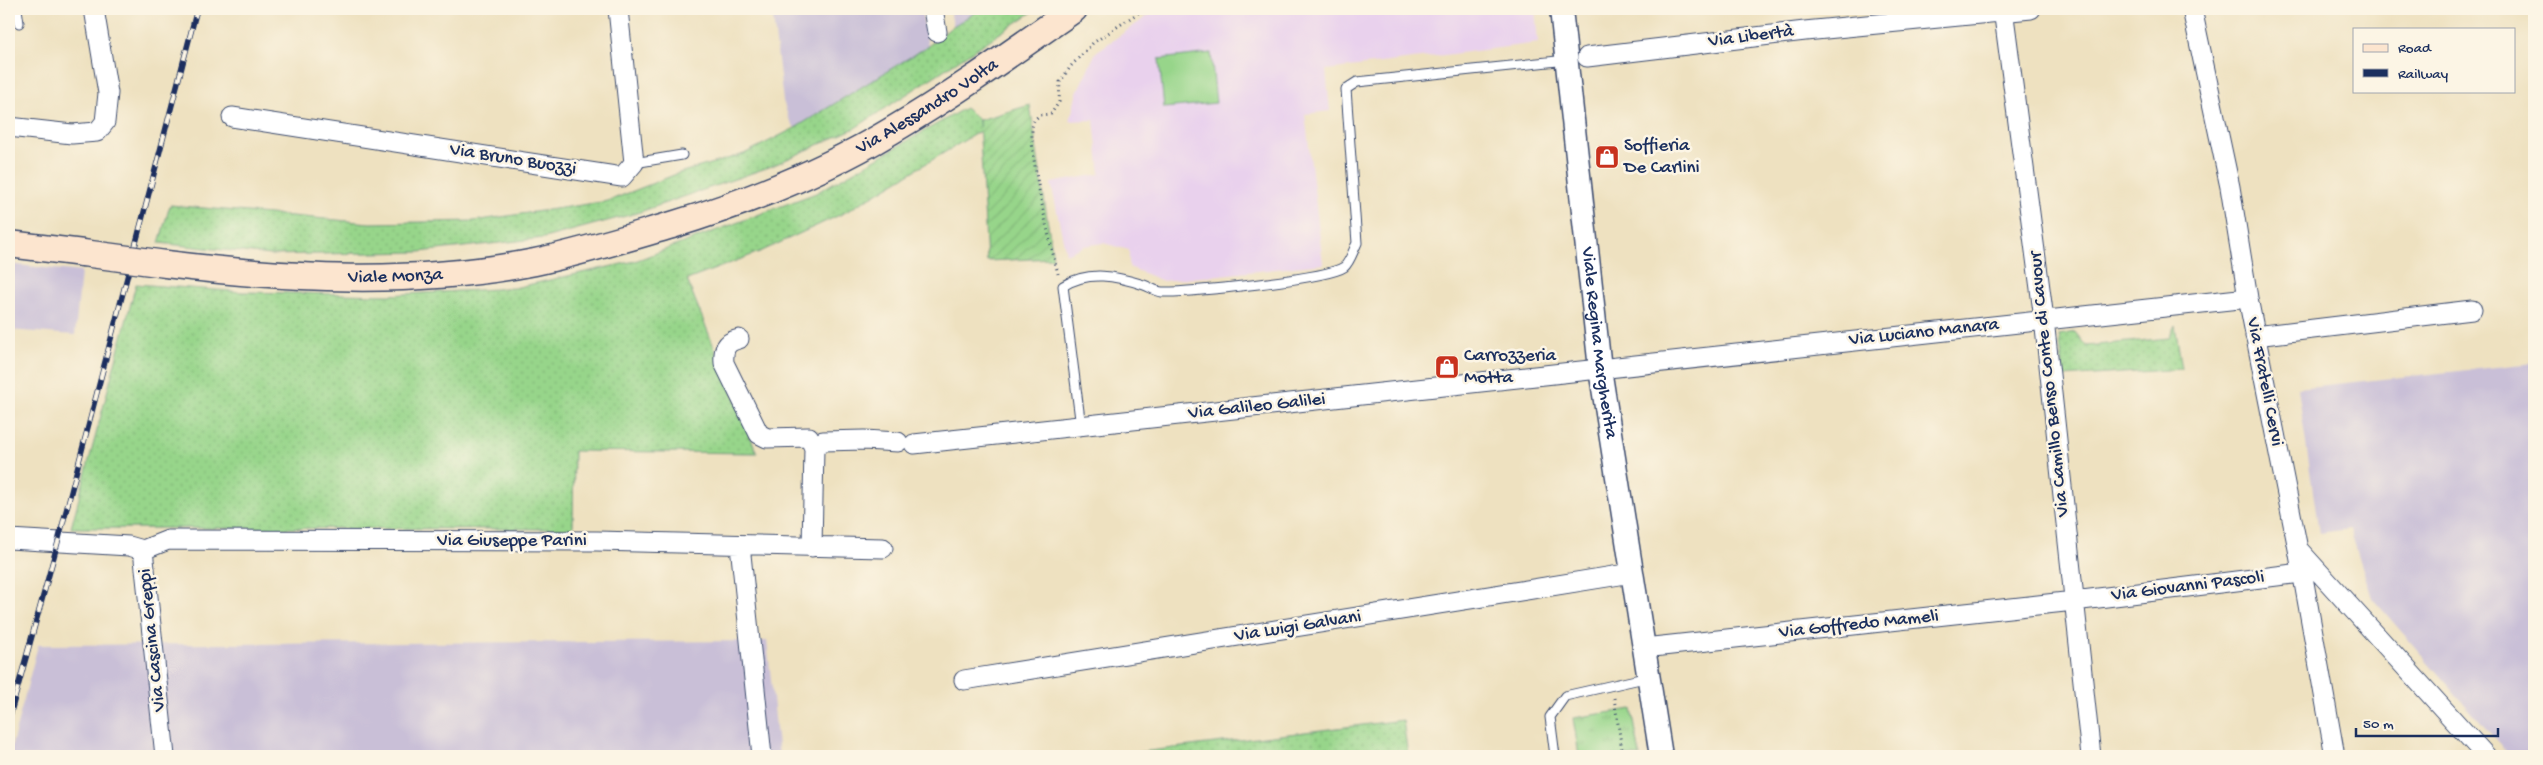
<svg xmlns="http://www.w3.org/2000/svg" width="2543" height="765" font-family="'Gochi Hand',sans-serif">
  <defs>
    <pattern id="grass-dots" width="8" height="8" patternUnits="userSpaceOnUse" patternTransform="scale(1.25)"><rect width="8" height="8" fill="#97d58a"/><path d="M2 2h.1M6 6h.1" fill="none" stroke="#82b77a" stroke-width="1.8" stroke-linecap="round"/></pattern>
    <pattern id="park-tufts" width="24" height="20" patternUnits="userSpaceOnUse" patternTransform="scale(1.25)"><rect width="24" height="20" fill="#97d58a"/><path d="M3 7l-1-3M5 7V3M7 7l1-3M15 17l-1-3M17 17v-4M19 17l1-3" fill="none" stroke="#82b77a"/></pattern>
    <pattern id="garden-furrows" width="10" height="10" patternUnits="userSpaceOnUse" patternTransform="scale(1.25)"><rect width="10" height="10" fill="#97d58a"/><path d="M-1 1l2-2M0 10L10 0M9 11l2-2" fill="none" stroke="#82b77a"/></pattern>
  </defs>
  <rect width="100%" height="100%" fill="#fcf5e5"/>
  <filter id="ink" filterUnits="userSpaceOnUse"><feTurbulence type="fractalNoise" baseFrequency=".02" numOctaves="2"/><feDisplacementMap in="SourceGraphic" scale="10" xChannelSelector="R" yChannelSelector="G"/><feConvolveMatrix kernelMatrix="1 2 1 2 8 2 1 2 1" color-interpolation-filters="sRGB"/></filter>
  <filter id="wash" filterUnits="userSpaceOnUse"><feTurbulence type="fractalNoise" baseFrequency=".0096" numOctaves="4" result="noise"/><feDisplacementMap in="SourceGraphic" scale="20" xChannelSelector="R" yChannelSelector="G"/><feGaussianBlur stdDeviation="1.12" result="paint"/><feColorMatrix in="noise" values="0 0 0 0 0 0 0 0 0 0 0 0 0 0 0 0 0 1.4 0 .05"/><feComposite in="paint" operator="in"/></filter>
  <g filter="url(#wash)">
    <rect width="100%" height="100%" fill="#eee1c0"/>
    <!-- built -->
    <path fill="#e9d1ed" d="M 1158,9 L 1535,9 L 1538,43 L 1326,70 L 1330,111 L 1305,114 L 1323,264 L 1163,281 L 1129,267 L 1129,250 L 1103,243 L 1084,246 L 1066,254 L 1051,183 L 1100,174 L 1094,120 L 1070,121 L 1077,92 L 1096,52 Z"/>
    <!-- industrial -->
    <path fill="#c9bfd7" d="M 772,9 L 921,9 L 928,46 L 795,128 L 789,119 L 783,101 Z
      M 950,9 L 981,9 L 953,26 Z
      M 9,264 L 81,272 L 75,335 L 9,330 Z
      M 2534,363 L 2534,756 L 2510,756 L 2372,598 L 2350,529 L 2319,533 L 2298,388 Z
      M 767,641 L 779,756 L 9,756 L 38,645 Z"/>
    <!-- grass -->
    <path fill="url(#grass-dots)" stroke="#598274" d="M 981,9 L 1037,9 L 855,128 L 772,166 L 637,213 L 544,238 L 419,252 L 271,255 L 159,243 L 170,205 L 370,223 L 474,221 L 608,201 L 679,173 L 744,154 L 795,128 L 928,46 L 953,26 Z
      M 965,108 L 979,120 L 980,131 L 844,213 L 762,251 L 687,280 L 757,453 L 574,451 L 573,529 L 71,528 L 136,284 L 243,292 L 388,295 L 514,288 L 635,261 L 816,193 Z
      M 2175,325 L 2182,369 L 2064,377 L 2059,335 L 2075,332 L 2086,346 L 2169,338 Z
      M 1403,720 L 1408,756 L 1134,756 L 1133,753 Z"/>
    <!-- park -->
    <path fill="url(#park-tufts)" stroke="#598274" d="M 1632,709 L 1640,756 L 1579,756 L 1573,718 Z"/>
    <!-- garden -->
    <path fill="url(#garden-furrows)" stroke="#598274" d="M 1030,105 L 1053,258 L 987,261 L 979,120 Z"/>
    <!-- pitch -->
    <path fill="#97d58a" stroke="#598274" d="M 1211,53 L 1216,103 L 1164,108 L 1159,59 Z"/>
  </g>
  <g filter="url(#ink)">
    <g fill="none" stroke-linecap="round" stroke-linejoin="round">
      <defs>
        <path id="service" d="M 17,9 L 19,23
          M 634,163 L 682,155
          M 1081,427 L 1063,286 C 1089,270 1116,276 1144,285 C 1150,287 1155,291 1162,292 C 1187,293 1327,279 1344,267 C 1350,262 1353,251 1357,243 L 1346,89 L 1357,82 L 1567,60
          M 1555,756 L 1550,717 L 1565,696 L 1649,677"/>
        <path id="minor" d="M 933,9 L 937,32
          M 2003,9 L 2044,319 L 2091,756
          M 2192,9 L 2230,187 L 2248,298 L 2298,549 L 2335,756
          M 1587,57 L 1805,31 L 2031,9
          M 232,117 L 622,177 L 634,163 L 618,9
          M 9,127 L 72,134 L 97,132 L 105,122 L 108,93 L 94,9
          M 2255,336 L 2472,310
          M 739,339 C 725,342 723,350 724,363 L 759,434 L 767,438 L 809,437 L 814,448 L 812,547
          M 914,444 L 2248,298
          M 814,448 L 823,441 L 864,440 L 898,442
          M 9,539 L 129,546 L 143,550 L 165,756
          M 740,545 L 762,756
          M 2298,549 L 2486,756
          M 143,550 L 168,540 L 597,541 L 883,548
          M 1644,648 L 2074,601 L 2301,573
          M 964,680 L 1632,573"/>
        <g id="tertiary">
          <path id="s1" d="M 1561,9 L 1600,369 L 1661,756"/>
        </g>
        <g id="secondary">
          <path d="M 9,244 L 83,253"/>
          <path id="s2" d="M 166,264 C 288,279 414,286 535,262 C 582,252 627,238 672,225 C 747,202 823,172 891,131 C 954,94 1014,51 1074,9"/>
        </g>
      </defs>
      <!-- service casing -->
      <use href="#service" stroke="#3b4a6d" stroke-width="11"/>
      <!-- minor casing -->
      <use href="#minor" stroke="#3b4a6d" stroke-width="21"/>
      <!-- tertiary casing -->
      <use href="#tertiary" stroke="#3b4a6d" stroke-width="25"/>
      <!-- secondary casing -->
      <use href="#secondary" stroke="#3b4a6d" stroke-width="29"/>
      <!-- path -->
      <path stroke="#3b4a6d" stroke-width="3" stroke-dasharray="1 4" stroke-linecap="butt" d="M 1058,274 C 1052,250 1024,138 1034,121 C 1035,119 1038,117 1039,115 L 1051,114 L 1059,102 L 1060,82 L 1071,66 L 1093,43 L 1144,9
        M 1614,698 L 1623,756"/>
      <!-- service -->
      <use href="#service" stroke="#fff" stroke-width="9"/>
      <!-- minor -->
      <use href="#minor" stroke="#fff" stroke-width="19"/>
      <!-- tertiary -->
      <use href="#tertiary" stroke="#fff" stroke-width="22"/>
      <!-- secondary -->
      <use href="#secondary" stroke="#fce5cf" stroke-width="26"/>
      <defs>
        <path id="rail" d="M 9,719 L 58,542 L 197,9"/>
      </defs>
      <!-- rail casing -->
      <use href="#rail" stroke="#1b2f5e" stroke-width="5.5"/>
      <!-- rail -->
      <use href="#rail" stroke="#fcf5e5" stroke-width="4" stroke-dasharray="11" stroke-linecap="butt"/>
      <defs>
        <path id="secondary-bridge" d="M 83,253 L 166,264"/>
      </defs>
      <!-- secondary-bridge casing -->
      <use href="#secondary-bridge" stroke="#3b4a6d" stroke-width="29" stroke-linecap="butt"/>
      <!-- secondary-bridge -->
      <use href="#secondary-bridge" stroke="#fce5cf" stroke-width="26"/>
    </g>
  </g>
  <!-- icons -->
  <defs>
    <symbol id="shop-square" viewBox="-11 -11 22 22"><rect x="-9" y="-9" width="18" height="18" rx="4" fill="#c8321e" stroke="#fcf5e5"/><path d="M-5-2.5h2.3a2.7 3.5 0 0 1 5.4 0H5L5.5 6h-11ZM-1.5-2.5h3a1.5 2.3 0 0 0-3 0Z" fill="#fff"/></symbol>
  </defs>
  <g fill-rule="evenodd">
    <use href="#shop-square" x="1593" y="143" width="28" height="28"/>
    <use href="#shop-square" x="1433" y="353" width="28" height="28"/>
  </g>
  <g text-anchor="middle" dominant-baseline="central" stroke-width="5" stroke-linejoin="round" paint-order="stroke">
    <!-- street labels -->
    <g font-size="19" fill="#1b2f5e" stroke="#fcf5e5">
      <text transform="translate(1751 37) rotate(-7)">Via Libertà</text>
      <text stroke="none"><textPath href="#s2" startOffset="795">Via Alessandro Volta</textPath></text>
      <text transform="translate(513 160) rotate(9)">Via Bruno Buozzi</text>
      <text stroke="none"><textPath href="#s2" startOffset="230">Viale Monza</textPath></text>
      <text transform="translate(1924 333) rotate(-6)">Via Luciano Manara</text>
      <text stroke="none"><textPath href="#s1" startOffset="336">Viale Regina Margherita</textPath></text>
      <text transform="translate(2264 382) rotate(79)">Via Fratelli Cervi</text>
      <text transform="translate(2050 384) rotate(-96)">Via Camillo Benso Conte di Cavour</text>
      <text transform="translate(1257 407) rotate(-6)">Via Galileo Galilei</text>
      <text x="512" y="541">Via Giuseppe Parini</text>
      <text transform="translate(2188 587) rotate(-7)">Via Giovanni Pascoli</text>
      <text transform="translate(1859 625) rotate(-6)">Via Goffredo Mameli</text>
      <text transform="translate(1298 627) rotate(-9)">Via Luigi Galvani</text>
      <text transform="translate(153 640) rotate(-96)">Via Cascina Greppi</text>
    </g>
    <!-- poi labels -->
    <g font-size="19" fill="#1b2f5e" stroke="#fcf5e5" text-anchor="start">
      <text x="1624" y="146">Soffieria<tspan x="1624" dy="22">De Carlini</tspan></text>
      <text x="1464" y="356">Carrozzeria<tspan x="1464" dy="22">Motta</tspan></text>
    </g>
  </g>
  <!-- margin -->
  <rect width="2543" height="765" fill="none" stroke="#fcf5e5" stroke-width="30"/>
  <!-- legend -->
  <rect x="2353" y="28" width="162" height="65" fill="#fcf5e5" stroke="#a2a6af"/>
  <rect x="2363" y="44" width="25" height="8" fill="#fce5cf" stroke="#a2a6af"/>
  <text x="2398" y="52" font-size="15" fill="#1b2f5e">Road</text>
  <rect x="2363" y="69" width="25" height="8" fill="#1b2f5e" stroke="#a2a6af"/>
  <text x="2398" y="78" font-size="15" fill="#1b2f5e">Railway</text>
  <!-- scale -->
  <path d="M2356 728v8h142v-8" fill="none" stroke="#1b2f5e" stroke-width="2.5"/>
  <text x="2363" y="728" font-size="15" fill="#1b2f5e" stroke="#fcf5e5" stroke-width="4" paint-order="stroke">50 m</text>
</svg>
